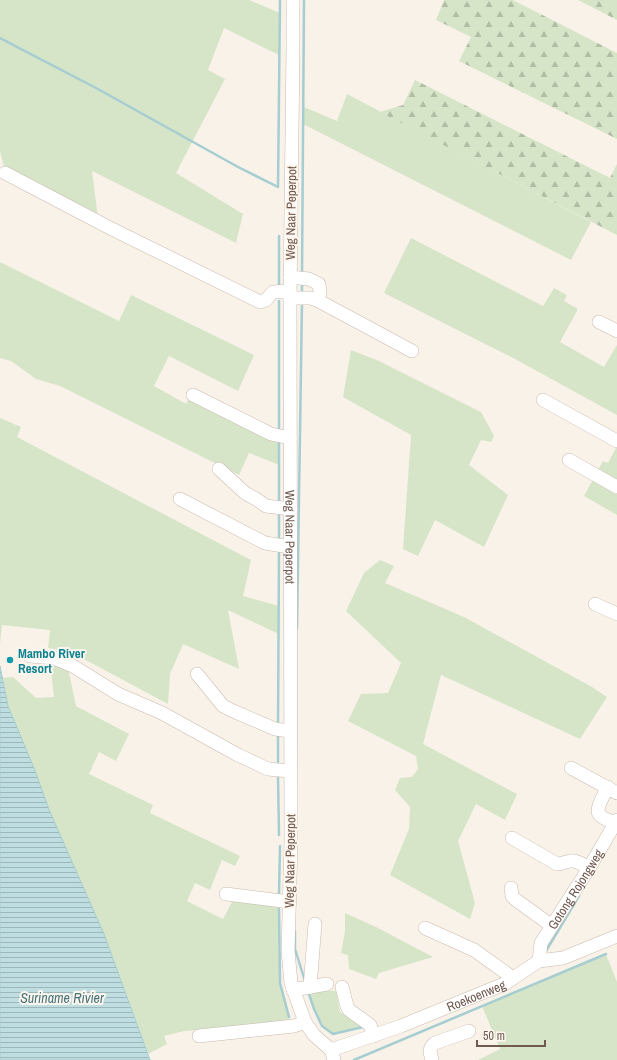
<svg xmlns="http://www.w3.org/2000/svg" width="617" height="1060" font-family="'Archivo Narrow',sans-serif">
  <defs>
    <pattern id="forest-firs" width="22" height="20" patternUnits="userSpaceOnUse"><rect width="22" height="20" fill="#d6e5c8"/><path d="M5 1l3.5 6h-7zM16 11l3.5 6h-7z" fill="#b2bda5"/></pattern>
    <pattern id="water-rules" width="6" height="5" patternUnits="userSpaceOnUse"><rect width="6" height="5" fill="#bfdee1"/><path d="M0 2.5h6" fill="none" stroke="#a0b7b9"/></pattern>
  </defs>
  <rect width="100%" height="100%" fill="#f9f2e8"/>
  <!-- grass -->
  <path fill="#d6e5c8" d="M 0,0 L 249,0 L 280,13 L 279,55 L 224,28 L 208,70 L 225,79 L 176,173 L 243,214 L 236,243 L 92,171 L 98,218 L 4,167 L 0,151 Z
    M 347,94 L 591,222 L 571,260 L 303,124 L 304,107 L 337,121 Z
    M 411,238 L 543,306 L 554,288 L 567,295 L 564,301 L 578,309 L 560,342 L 604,367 L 617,345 L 617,415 L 515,359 L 384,293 Z
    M 0,262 L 119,321 L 131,295 L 254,355 L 238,391 L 169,356 L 154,386 L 186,404 L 189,398 L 279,442 L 279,465 L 249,453 L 239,475 L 60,386 L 36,379 L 11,361 L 0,358 Z
    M 351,350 L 379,361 L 481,412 L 494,436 L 491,442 L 481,440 L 469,465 L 508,495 L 484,547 L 435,520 L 418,556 L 403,549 L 411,435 L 343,397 Z
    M 0,418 L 21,427 L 17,437 L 251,560 L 243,596 L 279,606 L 279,634 L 228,610 L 239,669 L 183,644 L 170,674 L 168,704 L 69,651 L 48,648 L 50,630 L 2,625 L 0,644 Z
    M 617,446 L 617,515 L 584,496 L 603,461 L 608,463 Z
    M 380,560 L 394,566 L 385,583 L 464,617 L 592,687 L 607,697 L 580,739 L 441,675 L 423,744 L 517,794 L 505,820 L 476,804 L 458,841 L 475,903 L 470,919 L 390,875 L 409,829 L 410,807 L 395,790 L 400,778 L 412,777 L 418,769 L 416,756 L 348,721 L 361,694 L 388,693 L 401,663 L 346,611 L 364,573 Z
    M 50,663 L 67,663 L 76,706 L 129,734 L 116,761 L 99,752 L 89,774 L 153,805 L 150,813 L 240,856 L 235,866 L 222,860 L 210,890 L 195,883 L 187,901 L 223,919 L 234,898 L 279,905 L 280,983 L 289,1017 L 289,1023 L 184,1031 L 164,1036 L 167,1044 L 148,1054 L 104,934 L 50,812 L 34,768 L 8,706 L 2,678 L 13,677 L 36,698 L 54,697 Z
    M 345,913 L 378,928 L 433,957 L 379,973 L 376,979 L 349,969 L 348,955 L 341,953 L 345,931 Z
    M 606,954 L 617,982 L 617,1060 L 478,1060 L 500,1049 L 482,1006 Z
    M 308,991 L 336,991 L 340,1012 L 363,1027 L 333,1034 L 322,1026 L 314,1009 Z"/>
  <!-- forest -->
  <path fill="url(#forest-firs)" d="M 444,0 L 513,0 L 617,53 L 617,139 L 459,61 L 471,37 L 436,20 Z
    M 578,0 L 617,0 L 617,20 Z
    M 415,80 L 610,178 L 617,164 L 617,235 L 380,112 L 403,105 Z"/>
  <!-- water -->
  <path fill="url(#water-rules)" stroke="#a6cdd1" d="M 0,666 L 8,706 L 34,768 L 50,812 L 104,934 L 150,1060 L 0,1060 Z"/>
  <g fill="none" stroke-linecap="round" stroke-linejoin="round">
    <!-- stream -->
    <path stroke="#a6cdd1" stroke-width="2.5" d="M 0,38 L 96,88 L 238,167 L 278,187 L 280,0
      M 302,275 L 304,0
      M 302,283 L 302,294
      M 279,285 L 279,236
      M 279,432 L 279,301
      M 279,504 L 279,442
      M 279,541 L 279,514
      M 297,629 L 302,302
      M 278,725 L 279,551
      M 278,762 L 278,735
      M 278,777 L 279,835
      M 279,895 L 280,846
      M 279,909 L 280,983 L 289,1017
      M 295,931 L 295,949 L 305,981
      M 546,951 L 579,896
      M 308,991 L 314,1009 L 322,1026 L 333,1034 L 363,1027
      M 354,1060 L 606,954"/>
    <defs>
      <g id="minor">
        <path id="s1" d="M 293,0 L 293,48 L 290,298 L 291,842 L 288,951 L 291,983 L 305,1022 L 314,1035 L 331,1050 L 334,1060"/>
        <path d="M 5,173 L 110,228 L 260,302 L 266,300 L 273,292 L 290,291"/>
        <path d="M 290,277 L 309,279 L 319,284 L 320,293 L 317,300"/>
        <path d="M 290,298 L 310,298 L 317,300 L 412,351"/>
        <path d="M 599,322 L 617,331"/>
        <path d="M 193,395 L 271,434 L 290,438"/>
        <path d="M 543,400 L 617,441"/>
        <path d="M 569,460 L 617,487"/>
        <path d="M 219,469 L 245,493 L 256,499 L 266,506 L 291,509"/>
        <path d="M 180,499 L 265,543 L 290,547"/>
        <path d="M 595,604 L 617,614"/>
        <path d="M 30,656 L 54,658 L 73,666 L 118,694 L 162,713 L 238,755 L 268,769 L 290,771"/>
        <path d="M 197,674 L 223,706 L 233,711 L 275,729 L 290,731"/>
        <path d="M 571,768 L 617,793"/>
        <path d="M 608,787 C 605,793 595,809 599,814 C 601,818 610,821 615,823"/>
        <path d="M 512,838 L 557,864 C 562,864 565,862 570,861 C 577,860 583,865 589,868"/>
        <path d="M 511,888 L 512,896 L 516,900 L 552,926"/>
        <path d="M 226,894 L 290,902"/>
        <path d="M 425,928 L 474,950 L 513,978"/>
        <path id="s2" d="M 539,961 L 541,943 L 589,868 L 617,820"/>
        <path d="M 310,987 L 327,984"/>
        <path d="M 342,987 L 347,1006 L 349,1010 L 370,1025 L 374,1036"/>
        <path d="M 293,990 L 310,987 L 315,924"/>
        <path d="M 199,1036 L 294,1026 L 305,1022"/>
        <path id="s3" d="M 331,1050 L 401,1026 L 504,984 L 539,961 L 563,958 L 617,936"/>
        <path d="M 432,1060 C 430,1053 428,1048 435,1043 L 469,1031"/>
      </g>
    </defs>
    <!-- minor casing -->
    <use href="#minor" stroke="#cabaaf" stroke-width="14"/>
    <!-- minor -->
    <use href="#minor" stroke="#fff" stroke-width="13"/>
  </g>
  <!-- markers -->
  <circle fill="#0f9aa8" stroke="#fdf6ee" stroke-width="1.5" cx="10" cy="660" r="4"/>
  <g text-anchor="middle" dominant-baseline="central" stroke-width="4" stroke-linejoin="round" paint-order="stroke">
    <!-- street labels -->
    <g font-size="13" fill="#70594f" stroke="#fdf6ee">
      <text transform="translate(291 213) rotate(-89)">Weg Naar Peperpot</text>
      <text stroke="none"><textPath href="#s1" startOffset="537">Weg Naar Peperpot</textPath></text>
      <text transform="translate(290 861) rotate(-89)">Weg Naar Peperpot</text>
      <text stroke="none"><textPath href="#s2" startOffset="82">Gotong Rojongweg</textPath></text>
      <text stroke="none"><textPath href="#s3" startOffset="155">Roekoenweg</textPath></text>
    </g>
    <!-- culture labels -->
    <g font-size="13" font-weight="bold" fill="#0d838f" stroke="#fdf6ee" text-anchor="start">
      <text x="18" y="653">Mambo River<tspan x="18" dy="15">Resort</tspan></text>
    </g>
    <!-- water labels -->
    <g font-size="14" font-style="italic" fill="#48747a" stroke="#fdf6ee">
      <text x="62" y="998">Suriname Rivier</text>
    </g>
  </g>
  <!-- scale -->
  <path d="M477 1040v6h68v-6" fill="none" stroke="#70594f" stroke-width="2"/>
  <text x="483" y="1040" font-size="12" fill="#70594f" stroke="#fdf6ee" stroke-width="3" paint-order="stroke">50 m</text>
</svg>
